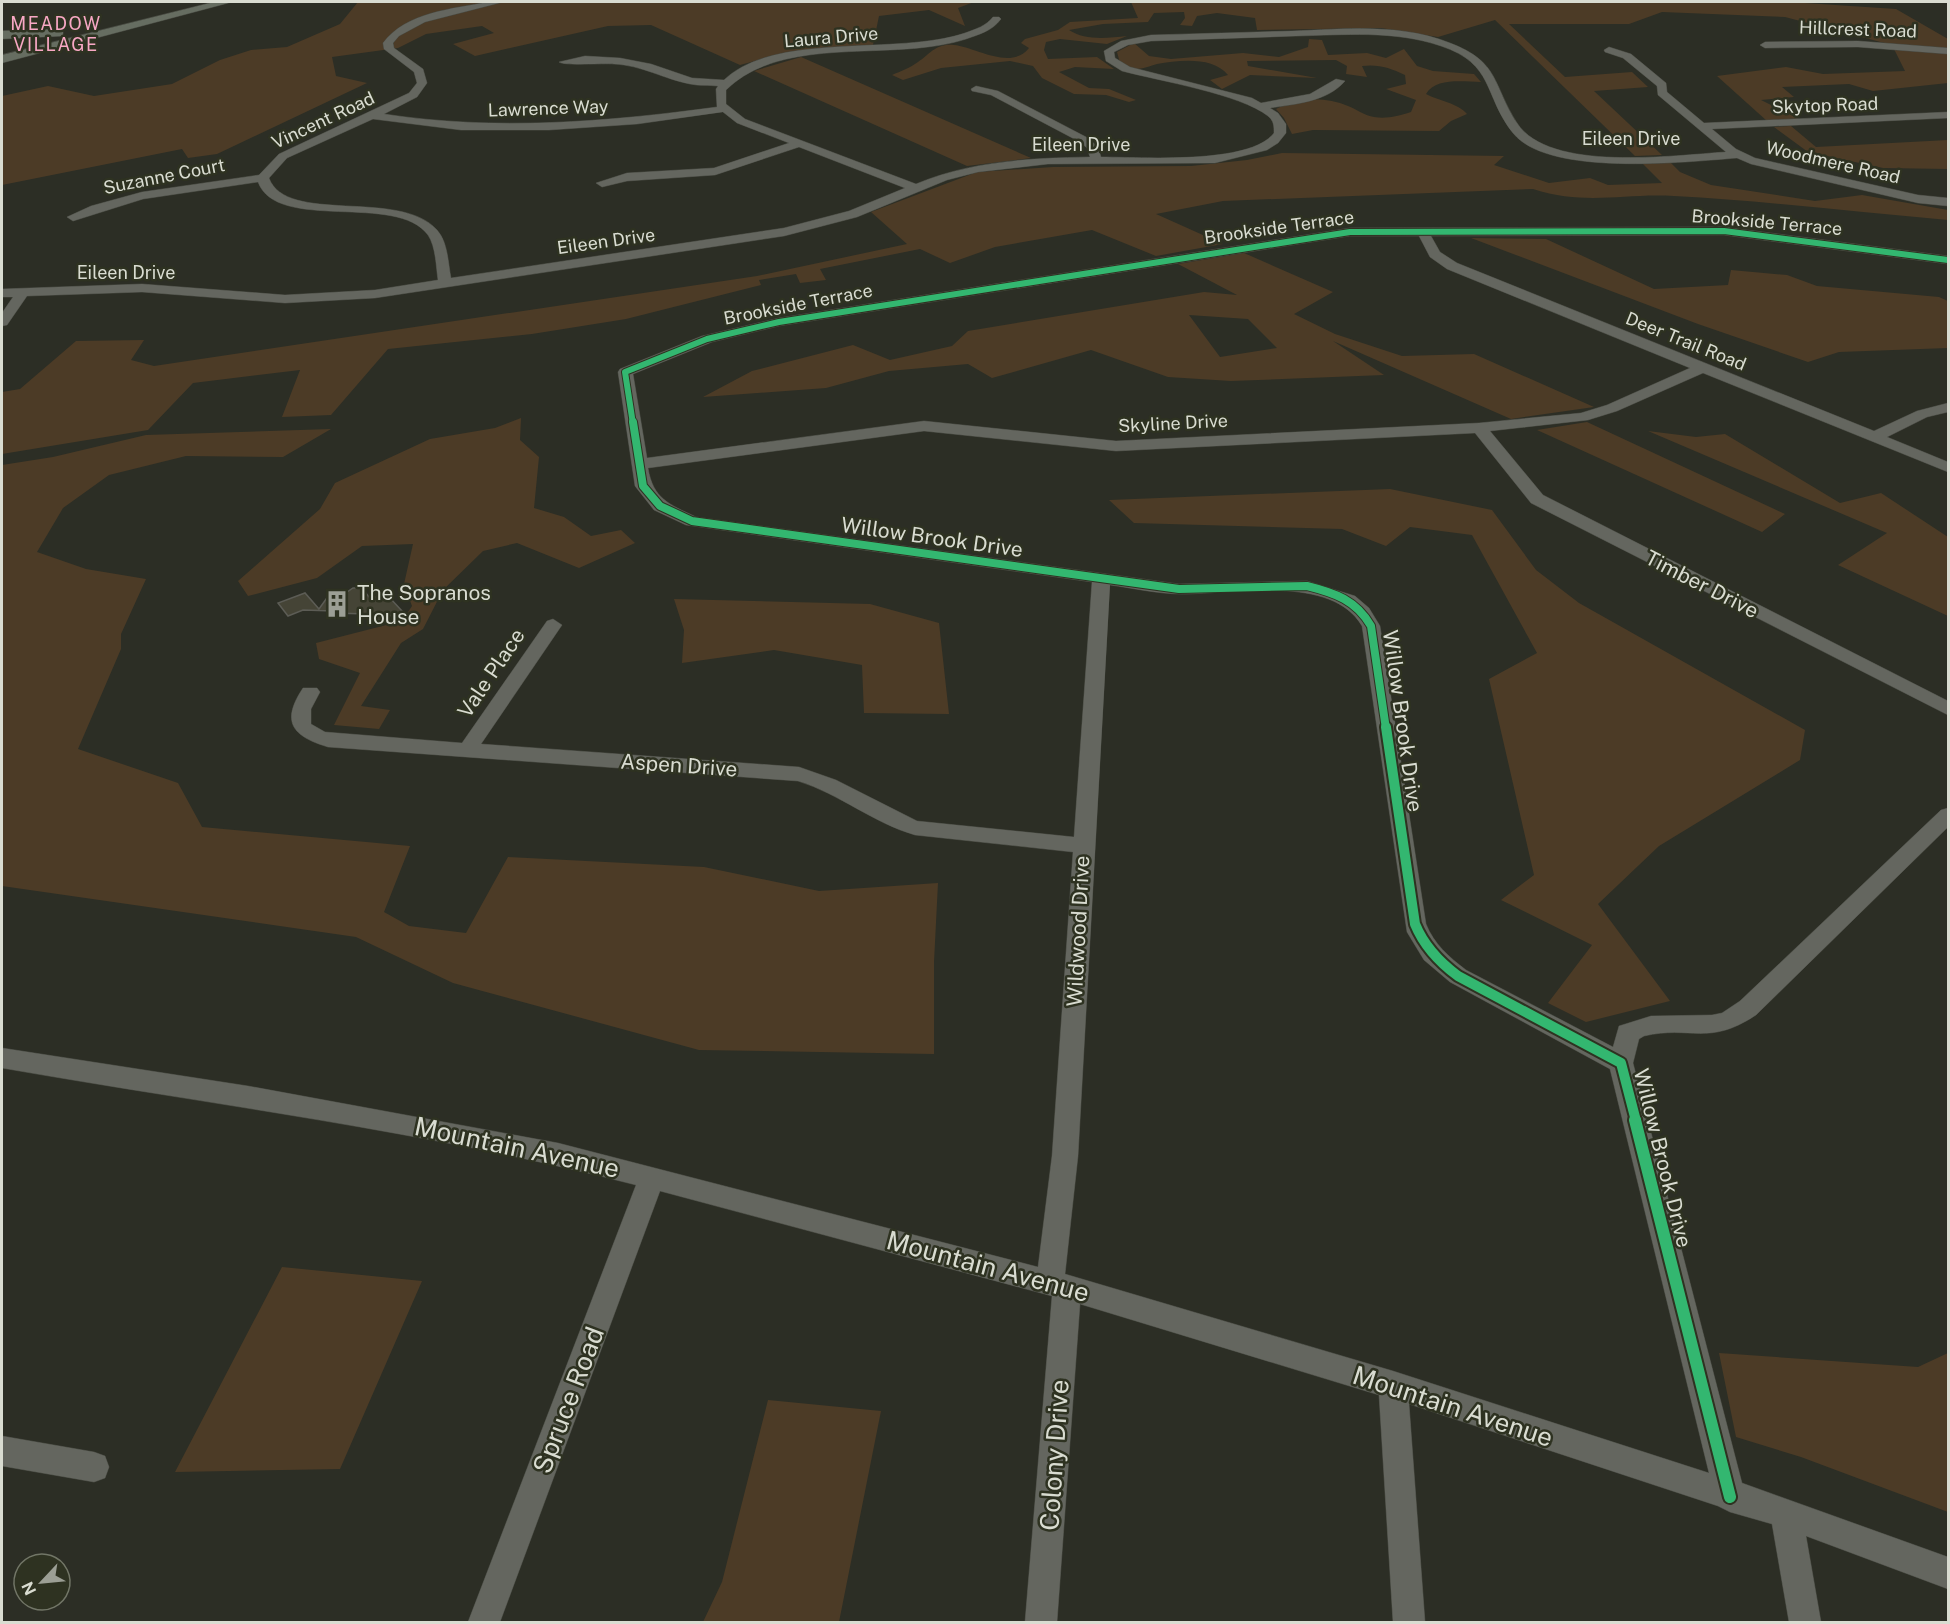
<svg xmlns="http://www.w3.org/2000/svg" width="1950" height="1624" font-family="'Public Sans',sans-serif">
  <rect width="100%" height="100%" fill="#2c2e25"/>
  <!-- green -->
  <path fill="#4c3b26" fill-rule="evenodd" d="M 358,2 L 974,2 L 958,8 L 965,26 L 929,10 L 879,16 L 873,45 L 785,53 L 740,65 L 651,25 L 608,26 L 475,56 L 453,44 L 494,33 L 482,26 L 426,34 L 398,48 L 332,57 L 336,76 L 367,83 L 217,154 L 188,158 L 182,149 L 2,185 L 2,96 L 48,86 L 94,96 L 172,84 L 220,60 L 251,50 L 287,47 L 340,24 Z
    M 1131,2 L 1790,2 L 1896,9 L 1948,39 L 1948,83 L 1873,91 L 1849,84 L 1782,87 L 1794,97 L 1761,100 L 1801,120 L 1767,121 L 1717,76 L 1786,67 L 1823,74 L 1905,71 L 1892,45 L 1785,17 L 1662,12 L 1629,24 L 1509,24 L 1565,77 L 1632,72 L 1648,87 L 1594,91 L 1662,155 L 1635,156 L 1495,20 L 1438,37 L 1381,28 L 1257,30 L 1255,18 L 1217,13 L 1197,16 L 1192,26 L 1180,25 L 1185,18 L 1184,12 L 1154,13 L 1148,22 L 1103,24 L 1069,30 C 1085,41 1108,38 1127,36 L 1107,44 L 1060,39 L 1046,42 L 1044,50 L 1048,59 L 1097,57 L 1114,69 L 1075,67 L 1059,72 L 1089,88 L 1109,89 L 1136,100 L 1129,102 L 1106,95 L 1074,94 L 1042,78 L 1033,66 L 1010,61 L 941,68 L 903,80 L 892,75 C 901,71 910,68 918,62 C 930,54 936,43 954,45 C 975,47 1011,71 1029,48 L 1021,43 L 1025,39 L 1058,30 L 1070,22 L 1138,18 Z
    M 1309,39 L 1322,40 L 1328,55 L 1367,53 L 1386,58 L 1404,49 L 1417,66 L 1433,71 L 1474,74 L 1481,82 C 1464,82 1436,77 1426,94 C 1439,101 1458,103 1467,114 L 1451,121 L 1439,131 L 1313,130 L 1292,134 L 1284,118 L 1276,109 C 1298,97 1325,96 1348,106 C 1356,109 1365,116 1374,117 C 1387,119 1398,116 1411,112 L 1416,100 L 1386,89 L 1406,84 L 1405,75 C 1390,68 1379,64 1362,66 L 1367,77 L 1346,74 L 1347,66 L 1336,60 L 1247,61 L 1248,66 L 1317,78 L 1250,75 L 1222,89 L 1210,80 L 1228,75 C 1213,56 1179,60 1157,64 C 1150,66 1140,70 1133,69 C 1129,68 1124,65 1120,63 L 1117,52 L 1134,43 L 1149,56 L 1171,59 L 1243,53 L 1279,57 L 1308,47 Z
    M 801,57 L 1031,158 L 967,166 L 754,71 Z
    M 1791,126 L 1816,147 L 1948,140 L 1948,169 L 1883,168 L 1808,152 L 1774,127 Z
    M 1282,153 L 1504,156 L 1494,165 L 1549,183 L 1590,178 L 1608,185 L 1662,183 L 1640,161 L 1669,161 L 1680,172 L 1711,185 L 1815,201 L 1862,195 L 1948,210 L 1948,220 C 1857,212 1766,201 1674,196 C 1622,193 1587,206 1533,189 L 1223,201 L 1156,214 L 1223,244 L 1156,256 L 1092,230 L 995,247 L 950,263 L 920,249 L 820,269 L 826,280 L 800,283 L 796,274 L 759,280 L 761,285 L 626,319 L 532,334 L 388,349 L 331,415 L 282,417 L 300,370 L 193,383 L 148,430 L 2,454 L 2,392 L 20,389 L 76,341 L 144,340 L 131,360 L 154,366 L 757,276 L 907,244 L 871,212 L 977,172 L 1053,167 L 1191,166 L 1247,160 Z
    M 1471,238 L 1546,239 L 1654,289 L 1728,285 L 1731,270 L 1787,275 L 1817,286 L 1939,297 L 1948,301 L 1948,348 L 1839,352 L 1808,362 L 1698,324 Z
    M 1244,253 L 1333,292 L 1294,314 L 1335,334 L 1402,356 L 1474,354 L 1594,407 L 1511,419 L 1333,341 L 1384,375 L 1231,381 L 1168,377 L 1091,350 L 992,378 L 968,364 L 889,371 L 826,388 L 703,397 L 752,371 L 853,345 L 890,360 L 952,346 L 968,331 L 1204,292 L 1237,295 L 1178,264 ZM 1189,315 L 1248,319 L 1277,348 L 1220,357 Z
    M 521,418 L 520,440 L 539,457 L 534,508 L 564,517 L 591,536 L 621,530 L 635,543 L 579,568 L 517,543 L 483,551 L 443,590 L 423,629 L 401,643 L 361,706 L 390,710 L 379,729 L 334,725 L 360,673 L 319,659 L 316,643 L 402,621 L 412,606 L 404,584 L 413,544 L 362,546 L 317,578 L 248,596 L 238,581 L 320,509 L 335,483 L 430,439 L 495,428 Z
    M 1587,422 L 1785,514 L 1762,532 L 1537,430 Z
    M 331,429 L 283,457 L 186,456 L 109,475 L 63,508 L 37,552 L 86,569 L 146,579 L 121,634 L 121,649 L 78,749 L 178,783 L 202,827 L 410,846 L 384,912 L 409,926 L 466,933 L 508,857 L 704,867 L 819,891 L 938,883 L 934,962 L 934,1054 L 699,1050 L 453,983 L 356,937 L 2,886 L 2,465 L 53,457 L 146,435 Z
    M 1648,431 L 1696,437 L 1725,434 L 1840,503 L 1881,493 L 1948,537 L 1948,616 L 1838,565 L 1887,533 Z
    M 1390,489 L 1492,510 L 1536,570 L 1579,603 L 1805,730 L 1800,760 L 1659,846 L 1598,904 L 1670,1001 L 1586,1022 L 1548,1003 L 1592,945 L 1501,900 L 1534,875 L 1489,679 L 1537,653 L 1472,535 L 1410,527 L 1386,546 L 1342,529 L 1134,523 L 1109,500 Z
    M 674,599 L 870,604 L 939,623 L 949,714 L 864,713 L 862,665 L 774,650 L 682,663 L 684,630 Z
    M 282,1267 L 422,1281 L 340,1469 L 175,1472 Z
    M 1719,1353 L 1918,1367 L 1948,1353 L 1948,1512 L 1801,1457 L 1736,1437 Z
    M 768,1400 L 881,1411 L 839,1622 L 703,1622 L 722,1582 Z"/>
  <!-- building -->
  <path fill="#454436" stroke="#5c5c55" stroke-width="1.5" d="M 353,588 L 362,588 L 369,597 L 389,597 L 402,611 L 377,621 L 370,614 L 332,613 L 334,611 L 303,610 L 288,616 L 278,603 L 305,593 L 319,609 L 329,595 L 344,594 Z"/>
  <g fill="none" stroke-linecap="round" stroke-linejoin="round">
    <defs>
      <path id="minor" d="M 488,2 L 503,2 L 425,22 L 399,36 L 393,43 L 394,48 L 423,69 L 427,83 L 417,97 L 384,114 C 496,131 606,122 717,107 L 716,89 L 718,86 C 709,85 699,86 690,84 C 664,79 641,65 614,64 C 603,63 564,66 559,62 L 585,56 L 620,58 L 651,64 L 692,78 L 724,80 C 775,31 898,56 965,33 C 976,29 986,26 993,17 L 999,17 L 1001,19 C 992,31 980,34 966,39 C 892,63 784,33 726,90 L 726,104 L 745,119 L 916,184 C 971,161 1030,158 1090,157 L 1087,148 L 1080,142 L 991,95 L 972,91 L 971,89 L 976,86 L 998,91 L 1088,138 L 1098,147 L 1101,157 C 1141,157 1250,165 1274,133 C 1274,126 1274,121 1268,116 C 1240,94 1160,81 1122,71 L 1106,61 L 1104,51 L 1121,41 L 1151,35 C 1198,34 1245,32 1292,31 C 1344,29 1400,23 1450,43 C 1500,62 1492,84 1517,123 C 1549,173 1675,155 1726,152 L 1658,95 L 1657,86 L 1623,58 L 1605,52 L 1604,50 L 1609,47 L 1631,54 L 1666,83 L 1667,92 L 1704,123 L 1948,112 L 1948,118 L 1712,129 L 1736,149 L 1755,158 L 1918,195 L 1948,198 L 1948,206 L 1918,203 L 1751,164 L 1737,158 C 1685,162 1548,177 1513,133 C 1483,95 1495,64 1441,46 C 1394,30 1344,35 1296,36 C 1248,38 1199,39 1151,41 L 1128,45 L 1114,52 L 1115,58 L 1130,67 L 1252,98 L 1261,103 L 1310,94 L 1336,79 L 1345,81 C 1327,102 1295,104 1270,108 L 1278,113 L 1286,124 L 1286,133 L 1278,143 L 1267,150 L 1215,163 L 1048,164 L 978,172 L 947,180 L 857,217 L 784,236 L 375,298 L 285,303 L 142,292 L 27,296 L 7,325 L 2,326 L 2,313 L 13,297 L 2,297 L 2,289 L 142,284 L 285,295 L 375,290 L 438,280 C 436,267 436,247 428,235 C 397,192 277,233 258,182 L 143,199 L 73,221 L 67,217 L 91,206 L 142,192 L 259,175 L 279,154 L 409,93 L 417,83 L 414,72 L 384,49 L 383,43 C 406,12 452,9 488,2 ZM 723,112 L 737,123 L 789,143 L 714,168 L 627,173 L 596,183 L 602,187 L 627,181 L 715,175 L 799,147 L 905,188 L 849,211 L 784,228 L 451,278 C 448,263 448,242 437,230 C 400,188 286,225 269,178 L 287,158 L 373,119 L 461,130 L 549,130 L 637,124 Z
        M 1858,41 L 1948,48 L 1948,54 L 1858,47 L 1765,48 L 1760,45 L 1765,42 Z
        M 1724,227 L 1948,256 L 1948,264 L 1724,235 L 1431,236 L 1440,252 L 1457,263 L 1874,431 L 1917,411 L 1948,403 L 1948,412 L 1927,417 L 1887,437 L 1948,462 L 1948,472 L 1703,373 L 1617,411 L 1588,420 L 1490,431 L 1543,495 L 1948,701 L 1948,715 L 1531,503 L 1475,433 L 1116,451 L 924,431 L 648,468 C 653,499 669,504 696,517 L 1179,584 L 1307,581 L 1355,596 L 1369,608 L 1380,626 L 1426,924 C 1434,944 1449,957 1466,970 L 1613,1047 L 1619,1026 L 1651,1016 L 1712,1015 L 1722,1013 L 1740,1001 L 1941,810 L 1948,808 L 1948,827 L 1756,1015 C 1708,1047 1691,1025 1644,1036 L 1639,1039 L 1633,1063 L 1742,1483 L 1948,1557 L 1948,1589 L 1806,1536 L 1821,1622 L 1789,1622 L 1772,1524 L 1730,1512 L 1718,1506 L 1409,1404 L 1425,1622 L 1393,1622 L 1379,1395 L 1080,1304 L 1057,1622 L 1025,1622 L 1052,1296 L 660,1191 L 500,1622 L 468,1622 L 636,1185 C 427,1131 213,1105 2,1068 L 2,1048 L 248,1086 L 558,1143 L 1038,1267 L 1052,1156 L 1073,852 L 915,835 C 873,823 840,794 798,781 L 328,747 C 291,736 281,721 303,688 L 317,688 L 320,692 L 311,709 L 311,724 L 325,732 L 462,743 L 547,621 L 553,619 L 562,625 L 481,744 L 799,767 L 836,780 L 917,821 L 1074,837 L 1092,582 L 686,525 L 654,510 L 635,486 L 618,372 L 620,369 L 702,336 L 779,318 L 1350,228 ZM 1350,236 L 1419,236 L 1430,257 L 1447,269 L 1690,368 L 1607,405 L 1581,413 L 1479,423 L 1116,441 L 924,421 L 647,458 L 633,374 L 712,342 L 779,326 ZM 1110,585 C 1133,588 1158,594 1182,594 C 1234,594 1332,574 1362,626 L 1407,932 L 1424,960 L 1450,982 L 1610,1069 L 1709,1473 L 1393,1371 L 1065,1274 L 1078,1156 Z
        M 2,1436 L 94,1452 L 105,1456 L 109,1467 L 105,1478 L 94,1482 L 2,1466 Z"/>
      <path id="major" d="M 214,2 L 232,2 L 2,63 L 2,55 Z
        M 59,29 L 63,30 L 63,36 L 2,39 L 2,31 Z"/>
    </defs>
    <!-- minor casing -->
    <use href="#minor" stroke="#474941" stroke-width="1"/>
    <!-- major casing -->
    <use href="#major" stroke="#474941" stroke-width="1"/>
    <!-- minor -->
    <use href="#minor" fill="#64665f" fill-rule="evenodd"/>
    <!-- major -->
    <use href="#major" fill="#666d61" fill-rule="evenodd"/>
    <defs>
      <path id="cycleway-far3" d="M 633,424 L 625,372 L 707,339 L 779,322 L 1350,232 L 1724,231 L 1948,260"/>
      <path id="cycleway-far2" d="M 633,422 L 643,486 L 660,506 L 692,521 L 1179,589 L 1307,586 C 1335,593 1356,600 1371,626 L 1386,729"/>
      <path id="cycleway-far1" d="M 1386,727 L 1415,924 C 1424,946 1439,962 1458,976 L 1621,1063 L 1636,1121"/>
      <path id="cycleway" d="M 1635,1120 L 1730,1497"/>
    </defs>
    <!-- cycleway-far3 casing -->
    <use href="#cycleway-far3" stroke="#2e3221" stroke-width="8"/>
    <!-- cycleway-far2 casing -->
    <use href="#cycleway-far2" stroke="#2e3221" stroke-width="10"/>
    <!-- cycleway-far1 casing -->
    <use href="#cycleway-far1" stroke="#2e3221" stroke-width="14"/>
    <!-- cycleway casing -->
    <use href="#cycleway" stroke="#2e3221" stroke-width="16"/>
    <!-- cycleway-far3 -->
    <use href="#cycleway-far3" stroke="#33b770" stroke-width="6"/>
    <!-- cycleway-far2 -->
    <use href="#cycleway-far2" stroke="#33b770" stroke-width="8"/>
    <!-- cycleway-far1 -->
    <use href="#cycleway-far1" stroke="#33b770" stroke-width="10"/>
    <!-- cycleway -->
    <use href="#cycleway" stroke="#33b770" stroke-width="12"/>
  </g>
  <!-- icons -->
  <defs>
    <symbol id="building-bare" viewBox="-9 -9 18 18"><path d="M-4-6H4V6H1V3H-1V6H-4ZM-2.5-4.3h1.7v1.8h-1.7ZM.8-4.3h1.7v1.8H.8ZM-2.5-1h1.7V.8h-1.7ZM.8-1h1.7V.8H.8Z" fill="#9c9f95" stroke="#2e3221" stroke-width="2.5" paint-order="stroke"/></symbol>
  </defs>
  <g fill-rule="evenodd">
    <use href="#building-bare" x="318" y="585" width="38" height="38"/>
  </g>
  <g text-anchor="middle" dominant-baseline="central" stroke-width="5" stroke-linejoin="round" paint-order="stroke">
    <!-- far-neighbourhood labels -->
    <g font-size="18" letter-spacing="1.5" fill="#f8a8c5" stroke="#2e3221">
      <text x="56" y="23">MEADOW<tspan x="56" dy="21">VILLAGE</tspan></text>
    </g>
    <!-- far-street labels -->
    <g font-size="18" fill="#d9dcd1" stroke="#2e3221">
      <text transform="translate(1858 29) rotate(2)">Hillcrest Road</text>
      <text transform="translate(831 37) rotate(-5)">Laura Drive</text>
      <text transform="translate(1825 105) rotate(-2)">Skytop Road</text>
      <text transform="translate(548 108) rotate(-2)">Lawrence Way</text>
      <text transform="translate(323 120) rotate(-25)">Vincent Road</text>
      <text x="1631" y="138">Eileen Drive</text>
      <text x="1081" y="144">Eileen Drive</text>
      <text transform="translate(1833 162) rotate(13)">Woodmere Road</text>
      <text transform="translate(164 176) rotate(-11)">Suzanne Court</text>
      <text transform="translate(1767 222) rotate(5)">Brookside Terrace</text>
      <text transform="translate(1279 227) rotate(-8)">Brookside Terrace</text>
      <text transform="translate(606 241) rotate(-8)">Eileen Drive</text>
      <text x="126" y="272">Eileen Drive</text>
      <text transform="translate(798 304) rotate(-11)">Brookside Terrace</text>
      <text transform="translate(1686 341) rotate(22)">Deer Trail Road</text>
      <text transform="translate(1173 423) rotate(-3)">Skyline Drive</text>
    </g>
    <!-- street labels -->
    <g font-size="21" fill="#d9dcd1" stroke="#2e3221">
      <text transform="translate(932 537) rotate(8)">Willow Brook Drive</text>
      <text transform="translate(1702 584) rotate(27)">Timber Drive</text>
      <text transform="translate(491 673) rotate(-56)">Vale Place</text>
      <text transform="translate(1403 721) rotate(82)">Willow Brook Drive</text>
      <text transform="translate(679 765) rotate(4)">Aspen Drive</text>
      <text transform="translate(1078 931) rotate(-87)">Wildwood Drive</text>
      <text transform="translate(1663 1158) rotate(76)">Willow Brook Drive</text>
    </g>
    <!-- poi labels -->
    <g font-size="21" fill="#d9dcd1" stroke="#2e3221" text-anchor="start">
      <text x="357" y="592">The Sopranos<tspan x="357" dy="24">House</tspan></text>
    </g>
    <!-- near-street labels -->
    <g font-size="26" fill="#d9dcd1" stroke="#2e3221">
      <text transform="translate(517 1147) rotate(12)">Mountain Avenue</text>
      <text transform="translate(988 1266) rotate(15)">Mountain Avenue</text>
      <text transform="translate(568 1400) rotate(-69)">Spruce Road</text>
      <text transform="translate(1453 1406) rotate(18)">Mountain Avenue</text>
      <text transform="translate(1054 1455) rotate(-86)">Colony Drive</text>
    </g>
  </g>
  <!-- border -->
  <rect width="1950" height="1624" fill="none" stroke="#d9dcd1" stroke-width="6"/>
  <!-- north arrow -->
  <g transform="translate(42 1582) rotate(244)"><circle r="28" fill="#2e3221" stroke="#727667" stroke-width="1.5"/>
  <path d="M0-4.5L10 22L0 15L-10 22Z" fill="#9c9f95"/>
  <text y="-9" font-size="16" font-weight="bold" text-anchor="middle" fill="#d9dcd1">N</text>
  </g>
</svg>
